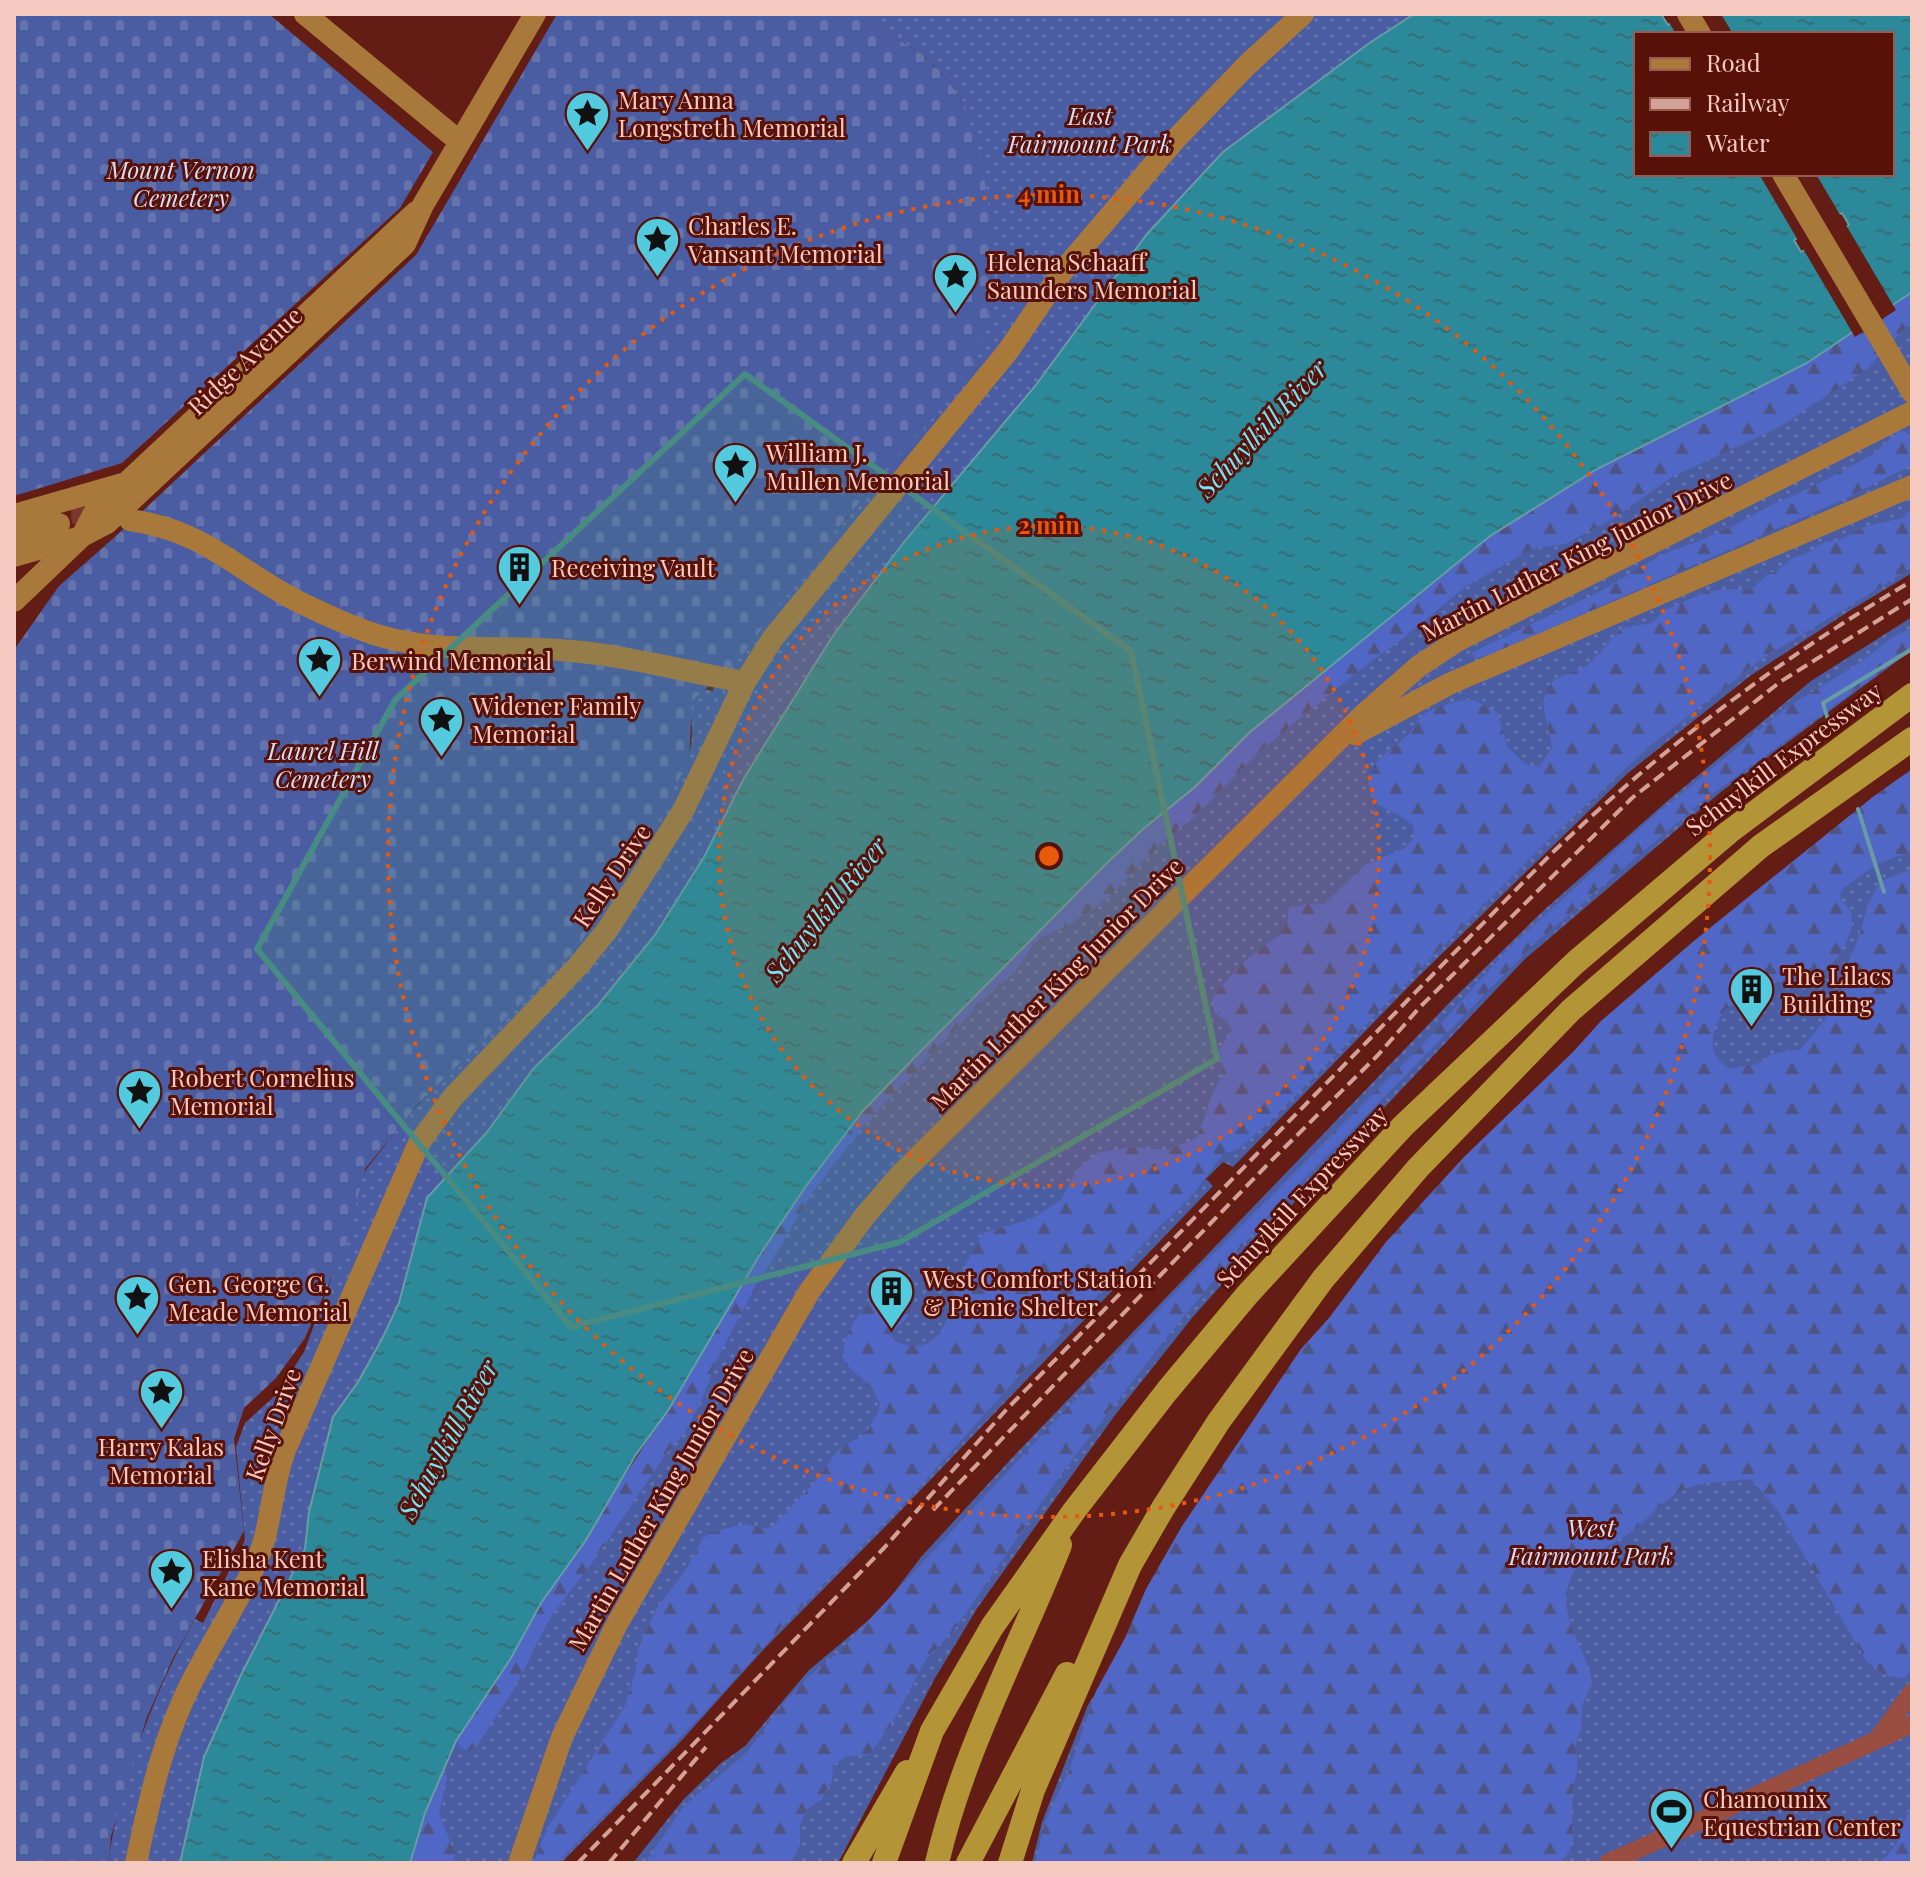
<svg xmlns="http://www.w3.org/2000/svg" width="1926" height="1877" font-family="'Playfair Display',serif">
  <defs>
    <pattern id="grass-dots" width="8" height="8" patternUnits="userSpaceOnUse" patternTransform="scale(2)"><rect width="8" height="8" fill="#4a5da2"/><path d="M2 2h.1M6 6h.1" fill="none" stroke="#6573ad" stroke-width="1.8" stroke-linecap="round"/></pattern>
    <pattern id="forest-firs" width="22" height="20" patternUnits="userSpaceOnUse" patternTransform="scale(2)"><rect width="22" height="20" fill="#5167c5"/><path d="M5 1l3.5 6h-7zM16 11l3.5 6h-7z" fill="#4e5486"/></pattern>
    <pattern id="cemetery-stones" width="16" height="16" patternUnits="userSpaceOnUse" patternTransform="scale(2)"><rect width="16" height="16" fill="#4a5da2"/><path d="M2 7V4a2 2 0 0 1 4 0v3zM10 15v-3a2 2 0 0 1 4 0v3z" fill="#6573ad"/></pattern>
    <pattern id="water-ripples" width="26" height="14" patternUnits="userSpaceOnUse" patternTransform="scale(2)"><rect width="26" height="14" fill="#2b8999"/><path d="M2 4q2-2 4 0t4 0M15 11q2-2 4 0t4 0" fill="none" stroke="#366e78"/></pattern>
  </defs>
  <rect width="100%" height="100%" fill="#641d14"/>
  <!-- grass -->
  <path fill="url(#grass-dots)" d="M 868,14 L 1414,14 L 1368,44 L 1223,152 L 1147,234 L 1036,385 L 904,542 L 832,637 L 744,778 L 704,857 L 655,935 L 598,1005 L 535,1068 L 487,1132 L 427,1198 L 399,1303 L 382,1339 L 358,1382 L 333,1417 L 309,1512 L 305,1549 L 240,1677 L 204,1757 L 180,1863 L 109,1863 C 111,1835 118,1811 126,1784 C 143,1726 165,1672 195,1619 L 203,1623 L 245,1540 L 236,1447 L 245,1423 L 277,1394 L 304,1352 L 339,1258 L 355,1184 L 406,1118 L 489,1028 L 688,759 C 696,731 692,709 680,684 L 713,691 L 718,661 L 827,541 L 931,418 L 992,284 L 990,258 L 963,101 L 940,71 L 922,54 L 888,34 Z
    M 1912,292 L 1912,573 L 1846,613 L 1750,676 L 1628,773 L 1417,978 L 1233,1167 L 1223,1162 L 1206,1179 L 1213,1186 L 886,1526 L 765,1648 L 681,1741 L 561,1863 L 410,1863 L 425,1813 L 456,1741 L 541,1603 L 862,1112 L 1063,907 L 1307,685 Z
    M 1912,617 L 1912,650 L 1722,791 L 1525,959 L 1291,1206 L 1192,1318 L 1115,1415 L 978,1607 L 935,1678 L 838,1863 L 633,1863 L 683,1800 L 720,1764 L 745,1746 L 809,1670 L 881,1610 L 921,1557 L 1012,1458 L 1452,1000 L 1543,911 L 1664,804 L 1811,681 Z
    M 1912,790 L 1912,1863 L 1032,1863 L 1042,1822 L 1088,1705 L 1145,1617 Z"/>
  <!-- forest -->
  <path fill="url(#forest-firs)" d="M 1912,292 L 1912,321 L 1866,370 L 1781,426 L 1672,477 L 1614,518 L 1565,544 L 1532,549 L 1465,587 L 1397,643 L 1353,675 L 1258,753 L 1195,816 L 1161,843 L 1107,899 L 1069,925 L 1036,940 L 1016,971 L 980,1003 L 863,1127 L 812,1193 L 744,1308 L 716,1361 L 701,1402 L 685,1432 L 665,1455 L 597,1556 L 550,1618 L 514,1689 L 476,1747 L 468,1751 L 461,1747 L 456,1741 L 511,1658 L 541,1603 L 669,1409 L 759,1256 L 806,1186 L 862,1112 L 1105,865 L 1143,829 L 1195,787 L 1250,732 L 1490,536 L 1597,469 L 1807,363 Z
    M 1899,431 L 1906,432 L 1912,439 L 1912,465 L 1840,501 L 1489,655 L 1475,658 L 1471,653 L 1599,592 L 1663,554 L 1697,542 L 1737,524 L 1775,503 L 1802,492 L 1872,455 Z
    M 1912,509 L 1912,568 L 1760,660 L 1651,745 L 1547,841 L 1268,1123 L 1237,1150 L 1223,1154 L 1191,1197 L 1157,1229 L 1060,1337 L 1027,1367 L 914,1493 L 791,1617 L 704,1713 L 557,1863 L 533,1863 L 548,1827 L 625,1706 L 636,1671 L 638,1649 L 655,1611 L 685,1571 L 703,1538 L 711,1532 L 745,1524 L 764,1529 L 773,1526 L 813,1484 L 838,1450 L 865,1434 L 878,1413 L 880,1402 L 865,1381 L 845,1364 C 844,1358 843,1351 844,1345 C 850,1320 887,1269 912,1300 C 911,1317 904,1322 891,1332 L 892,1340 C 946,1365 949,1306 963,1272 C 968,1258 976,1245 984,1233 L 1031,1219 L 1061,1200 L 1077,1169 L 1097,1153 L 1131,1147 L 1169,1150 L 1196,1138 C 1203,1126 1205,1113 1210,1100 C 1220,1075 1228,1082 1218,1051 L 1232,1031 L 1227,1022 L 1214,1012 L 1212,1000 L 1214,995 L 1243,962 L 1279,935 L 1287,922 L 1289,908 L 1313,903 L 1323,905 L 1365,865 L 1405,848 L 1414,837 L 1414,827 C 1403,813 1378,811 1371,793 C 1361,765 1391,751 1408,735 C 1414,729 1417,720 1423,715 C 1432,708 1453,702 1464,700 C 1475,697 1488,708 1498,713 L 1507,746 L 1525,764 L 1539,767 L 1552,748 L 1543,703 L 1547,689 L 1555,679 L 1587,666 L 1622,628 L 1652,623 L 1665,610 L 1706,592 L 1725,589 L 1751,590 L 1769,573 L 1777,571 L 1792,558 L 1806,554 L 1823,543 L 1842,539 L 1864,527 L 1902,518 Z
    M 1908,630 L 1912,631 L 1912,646 L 1896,661 L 1705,799 L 1533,945 L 1264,1220 L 1166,1338 L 1059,1477 L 954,1630 L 926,1659 L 893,1722 L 869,1755 L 847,1756 L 833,1765 L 832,1781 L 821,1800 L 806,1810 L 800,1826 L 800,1847 L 790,1863 L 645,1863 L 684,1806 L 747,1752 L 781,1706 L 809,1676 L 837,1654 L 1187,1280 L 1421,1046 L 1510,947 L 1648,821 L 1786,708 L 1861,662 L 1893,637 Z
    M 1912,769 L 1912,853 C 1885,857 1863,874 1841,890 L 1840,898 C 1843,903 1849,907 1851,913 C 1857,933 1835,967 1817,974 C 1805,979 1792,976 1780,981 C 1769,984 1765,994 1755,999 C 1747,1003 1733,1003 1726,1009 C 1716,1019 1708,1043 1716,1056 C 1719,1061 1725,1065 1729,1069 L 1757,1064 L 1772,1054 L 1801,1049 L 1839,1002 L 1845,970 L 1857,942 L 1869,902 L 1881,881 L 1912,869 L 1912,1669 L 1904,1678 L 1887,1676 L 1867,1662 L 1778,1511 L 1753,1481 L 1748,1479 C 1724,1483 1699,1480 1677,1493 C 1658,1505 1644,1524 1625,1536 C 1600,1553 1572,1553 1567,1593 C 1562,1627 1590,1654 1592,1684 L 1582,1705 L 1581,1729 L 1575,1746 L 1578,1765 L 1572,1794 L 1573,1840 L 1569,1852 L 1560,1863 L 1035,1863 L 1045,1822 L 1070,1768 L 1096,1691 L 1125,1638 L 1146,1589 L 1182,1526 L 1301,1349 L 1329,1318 L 1386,1242 L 1465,1156 L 1573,1052 L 1601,1021 L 1695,940 L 1874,796 Z
    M 442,1770 L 447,1777 L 439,1813 L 455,1854 L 453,1863 L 410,1863 L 425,1813 Z
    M 1912,1808 L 1912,1863 L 1878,1863 C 1903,1845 1899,1833 1909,1809 Z"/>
  <!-- cemetery -->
  <path fill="url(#cemetery-stones)" d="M 14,14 L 269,14 L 433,152 L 400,208 L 122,463 L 14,496 Z
    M 557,14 L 868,14 L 888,34 L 922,54 L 940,71 L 963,101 L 979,150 L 988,200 L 992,284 L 986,327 L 967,378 L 842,523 L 738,660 L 692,701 L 689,760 L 644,847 L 628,861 L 578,947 L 419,1103 L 365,1169 L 346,1244 L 305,1338 L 276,1378 L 244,1408 L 234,1439 L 244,1531 L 172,1660 L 147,1717 L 111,1836 L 109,1863 L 14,1863 L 14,650 L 59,586 L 117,535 L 416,255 Z"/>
  <!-- pitch -->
  <path fill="#4a5da2" d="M 1682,1839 L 1693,1863 L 1631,1863 Z"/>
  <!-- water -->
  <path fill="url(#water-ripples)" stroke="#689ca5" stroke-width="2" fill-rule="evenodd" d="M 1414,14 L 1661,14 L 1668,25 L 1688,14 L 1912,14 L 1912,292 L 1807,363 L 1597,469 L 1490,536 L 1250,732 L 1195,787 L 1143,829 L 1105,865 L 908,1064 L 862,1112 L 806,1186 L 759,1256 L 669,1409 L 635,1456 L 586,1540 L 541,1603 L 511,1658 L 456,1741 L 425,1813 L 410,1863 L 180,1863 L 204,1757 L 240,1677 L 305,1549 L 309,1512 L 333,1417 L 358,1382 L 382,1339 L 399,1303 L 427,1198 L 487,1132 L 534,1068 L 598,1005 L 655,935 L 704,857 L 744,778 L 832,637 L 904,542 L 1036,385 L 1147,234 L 1223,152 L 1368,44 ZM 1636,34 L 1892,34 L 1892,174 L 1636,174 ZM 1842,213 L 1849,225 L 1801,252 L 1794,240 Z"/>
  <!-- pier -->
  <path fill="#641d14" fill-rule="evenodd" d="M 1664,14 L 1669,20 L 1680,14 L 1721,14 L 1733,34 L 1676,34 Z
    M 1759,174 L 1816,174 L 1896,310 L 1855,337 ZM 1841,218 L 1844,224 L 1803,247 L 1799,241 Z"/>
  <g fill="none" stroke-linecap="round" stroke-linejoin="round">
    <!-- stream -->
    <path stroke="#689ca5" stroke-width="4" d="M 1829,723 L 1823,703 L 1912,649
      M 1858,809 L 1884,892"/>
    <!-- major-tunnel -->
    <path stroke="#7a372e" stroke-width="22" stroke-dasharray="22 11" stroke-linecap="butt" d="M 71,513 L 110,510"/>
    <!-- minor -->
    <path stroke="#9a4e42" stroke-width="18" d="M 1878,1738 L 1912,1692
      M 1608,1863 L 1912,1724"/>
    <!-- major -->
    <path stroke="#a9793b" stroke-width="22" d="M 305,14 L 460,142
      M 1688,14 L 1700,34
      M 1783,174 L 1912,392
      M 14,515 L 122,484
      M 130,520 C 206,531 236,570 299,602 C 324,614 351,627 377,635 C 441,655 506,644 571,651 C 629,656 687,672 745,682
      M 14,536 L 59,524
      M 82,536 L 94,513 L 416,212
      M 14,556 L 77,538
      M 14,601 L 82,536 L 107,523 L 405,244 L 423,205 L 535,14
      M 1355,734 L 1451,683 L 1912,486
      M 136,1863 C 148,1806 160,1751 184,1698 C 205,1652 235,1609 256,1563 C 272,1527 271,1487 285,1450 L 419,1143 L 453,1097 L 579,965 L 608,929 L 683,811 L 745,682 L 773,638 L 1008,351 L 1062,272 L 1173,142 L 1247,65 L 1303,14
      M 519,1863 L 562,1737 L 617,1624 L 809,1292 L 864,1217 L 899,1176 L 1363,715 L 1419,666 L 1457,641 L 1912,412"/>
    <!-- highway -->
    <path stroke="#b39537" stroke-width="24" d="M 854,1863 L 907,1772
      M 884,1863 L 932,1731 L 992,1627 L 1074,1511 L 1167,1391 L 1247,1295 L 1403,1126 L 1576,962 L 1729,832 L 1912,695
      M 937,1863 C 963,1751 1018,1651 1060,1545
      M 968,1863 L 1067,1674
      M 1010,1863 L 1033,1790 L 1130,1565 L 1163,1508 L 1219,1421 L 1323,1279 L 1418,1168 L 1571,1010 L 1761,846 L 1912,739"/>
    <!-- rail -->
    <path stroke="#d3a198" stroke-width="4" stroke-dasharray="12 6" stroke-linecap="butt" d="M 933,1510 L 1269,1163 L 1378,1055 L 1419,1008 L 1632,798 L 1780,682 L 1912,599
      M 578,1863 L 884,1548 L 1006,1410 L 1551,854 C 1661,749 1780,658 1912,581
      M 609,1863 L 706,1747"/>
  </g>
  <!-- marked area -->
  <path fill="#488b82" fill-opacity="0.2" stroke="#488b82" stroke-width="6" stroke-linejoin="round" d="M 745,374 L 1131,651 L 1217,1059 L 900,1242 L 571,1327 L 257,949 L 395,700 Z"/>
  <!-- distance rings -->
  <circle cx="1049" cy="856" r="330" fill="#e8590c" fill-opacity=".12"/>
  <g fill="none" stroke="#e8590c" stroke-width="4" stroke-dasharray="4 8">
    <circle cx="1049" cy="856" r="330"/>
    <circle cx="1049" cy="856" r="661"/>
  </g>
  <!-- icons -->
  <defs>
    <symbol id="sight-pin" viewBox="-11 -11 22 30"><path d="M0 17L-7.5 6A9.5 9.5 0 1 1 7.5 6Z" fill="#54cade" stroke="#581108"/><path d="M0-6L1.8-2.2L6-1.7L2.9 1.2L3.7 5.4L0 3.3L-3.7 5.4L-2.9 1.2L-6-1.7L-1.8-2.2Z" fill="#111"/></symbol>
    <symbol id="building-pin" viewBox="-11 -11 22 30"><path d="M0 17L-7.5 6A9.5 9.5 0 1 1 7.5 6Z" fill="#54cade" stroke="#581108"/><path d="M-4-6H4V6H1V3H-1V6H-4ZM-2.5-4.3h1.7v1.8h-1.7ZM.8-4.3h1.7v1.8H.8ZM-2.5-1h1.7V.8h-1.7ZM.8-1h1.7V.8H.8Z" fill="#111"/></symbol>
    <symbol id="stadium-pin" viewBox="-11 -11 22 30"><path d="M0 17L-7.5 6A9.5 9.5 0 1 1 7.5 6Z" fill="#54cade" stroke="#581108"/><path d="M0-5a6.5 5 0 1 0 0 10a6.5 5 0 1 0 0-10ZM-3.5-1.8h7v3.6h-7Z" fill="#111"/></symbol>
  </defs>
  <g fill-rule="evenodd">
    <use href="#sight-pin" x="562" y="88" width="51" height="69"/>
    <use href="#sight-pin" x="632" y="214" width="51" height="69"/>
    <use href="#sight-pin" x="930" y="250" width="51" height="69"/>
    <use href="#sight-pin" x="710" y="440" width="51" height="69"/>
    <use href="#building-pin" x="494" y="542" width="51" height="69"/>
    <use href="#sight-pin" x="294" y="634" width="51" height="69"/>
    <use href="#sight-pin" x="416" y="694" width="51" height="69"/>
    <use href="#building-pin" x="1726" y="964" width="51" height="69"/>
    <use href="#sight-pin" x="114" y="1066" width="51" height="69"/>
    <use href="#building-pin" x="866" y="1266" width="51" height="69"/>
    <use href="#sight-pin" x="112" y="1272" width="51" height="69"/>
    <use href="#sight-pin" x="136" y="1366" width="51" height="69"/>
    <use href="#sight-pin" x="146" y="1546" width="51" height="69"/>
    <use href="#stadium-pin" x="1646" y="1786" width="51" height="69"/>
  </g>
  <g text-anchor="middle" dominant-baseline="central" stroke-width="6" stroke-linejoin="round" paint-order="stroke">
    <!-- poi labels -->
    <g font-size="24" fill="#f5c9c0" stroke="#581108" text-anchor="start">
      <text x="618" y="99">Mary Anna<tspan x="618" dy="28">Longstreth Memorial</tspan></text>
      <text x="688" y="225">Charles E.<tspan x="688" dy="28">Vansant Memorial</tspan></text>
      <text x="987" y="261">Helena Schaaff<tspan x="987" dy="28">Saunders Memorial</tspan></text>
      <text x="766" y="452">William J.<tspan x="766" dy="28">Mullen Memorial</tspan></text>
      <text x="551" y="567">Receiving Vault</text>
      <text x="351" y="660">Berwind Memorial</text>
      <text x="472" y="705">Widener Family<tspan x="472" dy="28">Memorial</tspan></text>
      <text x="1782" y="975">The Lilacs<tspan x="1782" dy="28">Building</tspan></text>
      <text x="170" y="1077">Robert Cornelius<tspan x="170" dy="28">Memorial</tspan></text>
      <text x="923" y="1278">West Comfort Station<tspan x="923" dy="28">&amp; Picnic Shelter</tspan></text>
      <text x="168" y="1283">Gen. George G.<tspan x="168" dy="28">Meade Memorial</tspan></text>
      <text x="161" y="1446" text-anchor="middle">Harry Kalas<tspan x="161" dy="28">Memorial</tspan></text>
      <text x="202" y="1558">Elisha Kent<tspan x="202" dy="28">Kane Memorial</tspan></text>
      <text x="1703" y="1798">Chamounix<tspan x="1703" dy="28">Equestrian Center</tspan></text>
    </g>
    <!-- park labels -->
    <g font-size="24" font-style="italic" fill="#d5ddf6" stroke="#581108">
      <text x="1090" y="115">East<tspan x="1090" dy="28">Fairmount Park</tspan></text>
      <text x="181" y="169">Mount Vernon<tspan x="181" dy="28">Cemetery</tspan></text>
      <text x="323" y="750">Laurel Hill<tspan x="323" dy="28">Cemetery</tspan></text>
      <text x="1591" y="1527">West<tspan x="1591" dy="28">Fairmount Park</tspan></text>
    </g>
    <!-- street labels -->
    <g font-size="24" fill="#f5c9c0" stroke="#581108">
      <text transform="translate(244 360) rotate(-43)">Ridge Avenue</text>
      <text transform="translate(1576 555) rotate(-27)">Martin Luther King Junior Drive</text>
      <text transform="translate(1783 758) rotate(-37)">Schuylkill Expressway</text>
      <text transform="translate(611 875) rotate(-56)">Kelly Drive</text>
      <text transform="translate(1056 983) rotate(-45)">Martin Luther King Junior Drive</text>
      <text transform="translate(1301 1196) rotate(-47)">Schuylkill Expressway</text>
      <text transform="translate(272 1424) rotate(-70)">Kelly Drive</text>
      <text transform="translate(660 1499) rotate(-60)">Martin Luther King Junior Drive</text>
    </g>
    <!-- water labels -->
    <g font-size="26" font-style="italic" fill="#74e5f9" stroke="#581108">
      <text transform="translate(1261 428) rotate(-47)">Schuylkill River</text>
      <text transform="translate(825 909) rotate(-51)">Schuylkill River</text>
      <text transform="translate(447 1439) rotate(-61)">Schuylkill River</text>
    </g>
  </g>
  <circle cx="1049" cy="856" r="12" fill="#e8590c" stroke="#581108" stroke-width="4"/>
  <g font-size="24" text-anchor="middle" font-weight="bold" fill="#e8590c" stroke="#581108" stroke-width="6" stroke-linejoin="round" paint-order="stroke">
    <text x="1049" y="203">4 min</text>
    <text x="1049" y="534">2 min</text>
  </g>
  <!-- border -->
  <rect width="1926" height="1877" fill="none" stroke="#f5c9c0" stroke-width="32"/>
  <!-- legend -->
  <rect x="1634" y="32" width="260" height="144" fill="#581108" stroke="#975b52" stroke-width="2"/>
  <rect x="1650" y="58" width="40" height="12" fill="#a9793b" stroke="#975b52" stroke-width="2"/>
  <text x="1706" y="72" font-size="24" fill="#f5c9c0">Road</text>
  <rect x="1650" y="98" width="40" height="12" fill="#d3a198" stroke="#975b52" stroke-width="2"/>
  <text x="1706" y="112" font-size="24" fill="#f5c9c0">Railway</text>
  <rect x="1650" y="132" width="40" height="24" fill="url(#water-ripples)" stroke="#975b52" stroke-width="2"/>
  <text x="1706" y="152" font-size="24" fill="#f5c9c0">Water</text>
</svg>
